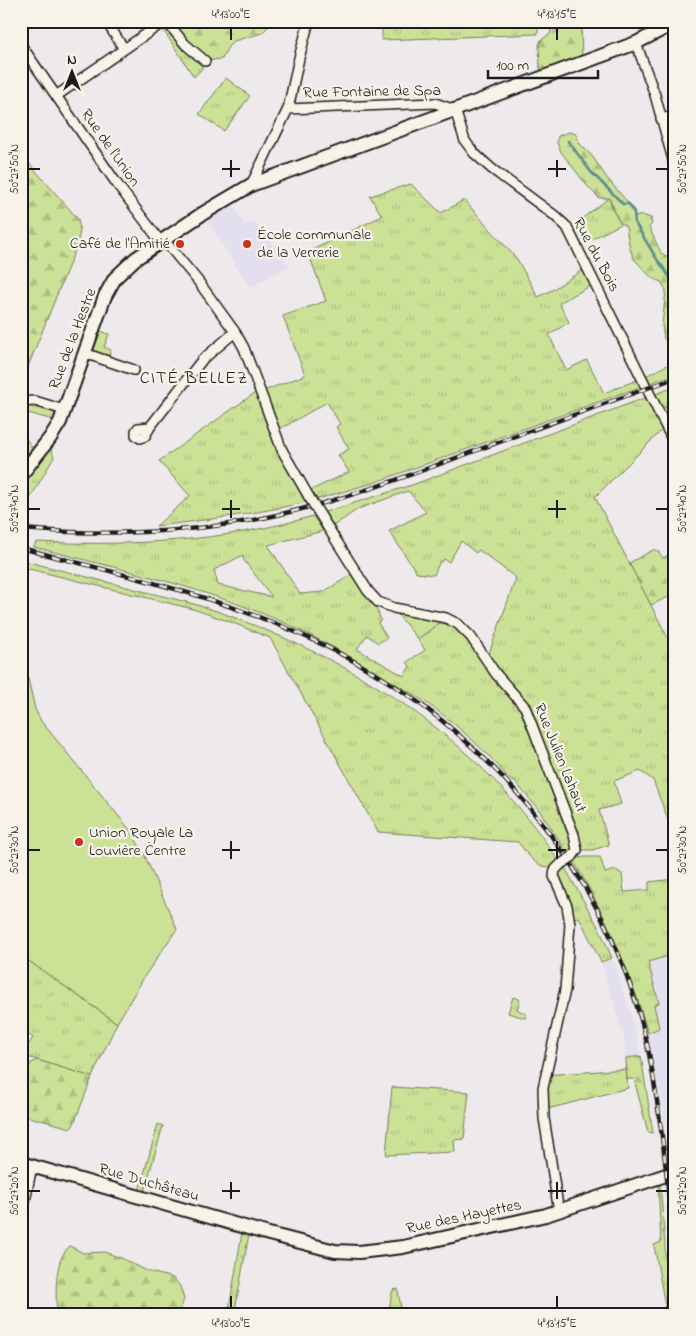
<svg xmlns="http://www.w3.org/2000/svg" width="696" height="1336" font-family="'Indie Flower',sans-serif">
  <defs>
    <pattern id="grass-tufts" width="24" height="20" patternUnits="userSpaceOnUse" patternTransform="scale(1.25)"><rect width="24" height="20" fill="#cbe196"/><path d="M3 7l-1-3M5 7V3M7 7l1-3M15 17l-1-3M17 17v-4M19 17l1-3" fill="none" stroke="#aec081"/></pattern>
    <pattern id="forest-firs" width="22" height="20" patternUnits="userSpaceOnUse" patternTransform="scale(1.25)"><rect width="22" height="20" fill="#cbe196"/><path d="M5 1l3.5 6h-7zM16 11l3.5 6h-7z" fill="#aec081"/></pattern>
  </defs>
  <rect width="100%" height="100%" fill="#eeeaeb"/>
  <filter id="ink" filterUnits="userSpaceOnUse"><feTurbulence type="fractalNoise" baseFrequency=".02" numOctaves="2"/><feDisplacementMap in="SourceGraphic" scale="10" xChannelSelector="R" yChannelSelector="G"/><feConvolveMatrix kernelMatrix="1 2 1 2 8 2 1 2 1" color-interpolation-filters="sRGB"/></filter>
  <g filter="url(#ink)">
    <!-- built -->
    <path fill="#e4dfef" d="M 229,198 L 245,225 L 254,221 L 290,266 L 250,287 L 202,214 Z
      M 675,954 L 675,1172 L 671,1173 L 662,1104 L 648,1033 L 659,1028 L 654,1005 L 659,1003 L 648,962 Z
      M 612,958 L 632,1017 L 641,1056 L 626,1058 L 624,1038 L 601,962 Z"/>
    <!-- grass -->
    <path fill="url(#grass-tufts)" stroke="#747e59" fill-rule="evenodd" d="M 165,21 L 207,63 L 194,77 L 160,25 Z
      M 382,21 L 496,21 L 500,24 L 513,24 L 518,21 L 538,21 L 538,34 L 382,40 Z
      M 226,78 L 250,96 L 224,131 L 199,114 Z
      M 411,184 L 441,213 L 464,200 L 517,259 L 538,297 L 552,290 L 584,269 L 592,285 L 559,303 L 569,322 L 549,335 L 566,370 L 587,360 L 604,393 L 642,378 L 645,385 L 373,483 L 318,499 L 306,493 L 301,495 L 306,502 C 256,514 207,520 156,526 L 190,496 L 159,461 L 259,390 L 261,392 L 305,375 L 283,316 L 326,301 L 308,252 L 382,216 L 370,196 ZM 327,402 L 340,424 L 336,427 L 349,449 L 338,455 L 349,472 L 307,492 L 275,432 Z
      M 609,198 L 613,211 L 621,224 L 590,240 L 576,223 Z
      M 100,331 L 109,334 L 104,347 L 111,350 L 108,358 L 93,352 Z
      M 650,396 L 663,429 L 595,497 L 667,636 L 675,646 L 675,839 L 653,780 L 640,771 L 614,781 L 621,804 L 599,810 L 609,845 L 592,850 L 583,850 L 580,841 L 575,836 L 575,848 L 569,855 L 539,810 L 516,783 C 506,778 500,767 492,759 C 471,738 441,711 416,696 C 374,671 332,645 287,624 C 207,588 120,569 34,547 L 36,542 C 129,546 223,542 313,516 L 323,531 L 268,545 L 300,594 L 323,592 L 356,572 L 375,605 L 381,620 L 378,623 L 387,638 L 378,643 L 367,635 L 357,649 L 404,676 L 410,666 L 407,662 L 425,650 L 418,639 L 446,618 L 452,621 L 487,659 L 516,578 L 479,550 L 476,553 L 461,541 L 449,562 L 444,559 L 442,562 L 440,561 L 434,575 L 417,573 L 389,531 L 426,512 L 408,491 L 358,509 L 329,529 L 325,512 L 412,485 ZM 243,555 L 243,559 L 272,597 L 218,585 L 214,570 Z
      M 21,402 L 64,410 L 60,422 L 21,411 Z
      M 21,431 L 33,449 L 21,458 Z
      M 48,441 L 54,457 L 24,509 L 25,514 L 29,517 L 21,516 L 21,476 Z
      M 21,560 C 63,571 104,581 146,592 C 175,599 205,606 233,617 C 365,667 480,741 558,860 L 558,866 C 537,871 530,857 518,842 L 378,832 L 270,638 L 228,621 L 193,609 L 21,567 Z
      M 584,857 L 600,857 L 605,873 L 616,870 L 622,874 L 624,892 L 649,890 L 649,882 L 675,879 L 675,954 L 648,962 L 659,1003 L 654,1005 L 659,1028 L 648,1033 C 630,971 606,914 572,859 Z
      M 564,866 L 600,930 L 612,958 L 601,962 L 579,917 L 570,918 L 557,872 Z
      M 23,957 L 117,1023 L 92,1077 L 21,1055 L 33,1038 L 21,1027 L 21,960 Z
      M 513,997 L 519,999 L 520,1002 L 517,1009 L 527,1015 L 525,1018 L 508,1013 Z
      M 626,1069 L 628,1088 L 544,1110 L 545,1075 Z
      M 392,1087 L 469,1092 L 464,1139 L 454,1140 L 455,1152 L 386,1155 Z
      M 158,1124 L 163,1126 L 144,1192 L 139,1191 Z
      M 658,1184 L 660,1184 L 665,1244 L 666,1306 L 665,1315 L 660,1315 L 660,1311 L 665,1306 L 654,1245 L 661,1242 Z
      M 242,1233 L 249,1234 L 234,1315 L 228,1315 Z
      M 398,1289 L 402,1315 L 388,1315 L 392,1293 L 393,1290 Z"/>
    <!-- forest -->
    <path fill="url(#forest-firs)" stroke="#747e59" d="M 166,21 L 274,21 L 262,33 L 234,41 L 228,47 L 222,59 L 205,61 Z
      M 552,21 L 581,21 L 582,63 L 544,73 L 540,69 L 539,45 L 541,40 L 550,34 Z
      M 569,132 L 576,134 L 580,144 L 592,156 L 607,178 L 629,204 L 635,217 L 642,215 L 651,218 L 652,224 L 649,227 L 661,253 L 666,256 L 675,253 L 675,271 L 666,274 L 675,283 L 675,351 L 672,350 L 670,343 L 664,339 L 662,325 L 666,290 L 661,282 L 652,278 L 634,259 L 630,249 L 626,227 L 619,221 L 609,198 L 599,198 L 589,188 L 561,152 L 557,143 L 558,136 Z
      M 21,154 L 78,219 L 80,231 L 77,245 L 21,384 Z
      M 675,361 L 675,374 L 645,385 L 642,378 Z
      M 675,387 L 675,406 L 660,409 L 650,396 Z
      M 653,550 L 657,550 L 663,558 L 675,551 L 675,594 L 651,605 L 629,563 Z
      M 641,1056 L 653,1133 L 648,1132 L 634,1079 L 627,1079 L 626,1058 Z
      M 37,1060 L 92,1077 L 73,1126 L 71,1128 L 25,1116 L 21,1133 L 21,1076 L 31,1063 Z
      M 70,1246 L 83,1253 L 104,1252 L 121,1258 L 147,1271 L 173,1278 L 180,1286 L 184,1299 L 180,1311 L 175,1315 L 57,1315 C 56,1295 53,1260 70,1246 Z"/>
    <!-- garden -->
    <path fill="#cbe196" stroke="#747e59" d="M 400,613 L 442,621 L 418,639 L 398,615 Z
      M 21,648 L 35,709 L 41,721 L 130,830 L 144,854 L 177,929 L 146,974 L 117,1023 L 23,957 L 21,960 Z"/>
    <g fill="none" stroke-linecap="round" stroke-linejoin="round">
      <!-- stream -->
      <path stroke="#5c8c92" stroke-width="2.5" d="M 568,141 L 591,172 L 623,204 L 629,204 L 634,212 L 635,223 L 658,261 C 665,268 667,276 675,283"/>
      <defs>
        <path id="street" d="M 106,21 L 124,49
          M 166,21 L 185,44 L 205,61
          M 636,43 L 655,95 L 675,167
          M 21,45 L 117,184 L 160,241
          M 56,96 L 165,21
          M 288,109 L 435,103 L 455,110 L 465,141 L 474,153 L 492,169 L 554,215 L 567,227 L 675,445
          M 661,119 L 675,116
          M 251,185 L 288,109 L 299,58 L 309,21
          M 163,239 L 198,281 L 235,332 L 244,348 L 282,450 L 309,497
          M 84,353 L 134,370
          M 21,402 L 35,401 L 64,410
          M 150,427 L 138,428 L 136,431 L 136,435 L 140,438 L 145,436 L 150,427 L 202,360 L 235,332
          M 327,526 L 368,591 L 378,602 L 394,608 L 446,618 L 458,624 L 471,637 L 496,674 L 525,707 L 574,835 L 577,850 L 572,857
          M 559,1212 L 544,1118 L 543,1088 L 565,990 L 570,924 L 567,906 L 554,876 L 555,870 L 561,864
          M 21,1221 L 32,1166"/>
        <path id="secondary" d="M 21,475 L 50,438 L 60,422 L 105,296 L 115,278 L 135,259 L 202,214 L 251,185 L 636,43 L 675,23
          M 21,1163 L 269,1234 L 335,1251 L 359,1252 L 403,1247 L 546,1215 L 675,1172"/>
      </defs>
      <!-- street casing -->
      <use href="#street" stroke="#1c1c1c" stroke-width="12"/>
      <!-- secondary casing -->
      <use href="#secondary" stroke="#1c1c1c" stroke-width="16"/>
      <!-- street -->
      <use href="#street" stroke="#f7f3e8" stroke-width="9"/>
      <!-- secondary -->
      <use href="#secondary" stroke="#f7f3e8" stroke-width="12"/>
      <defs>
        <path id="rail" d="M 21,529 C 107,536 193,534 277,515 C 344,500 408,476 472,452 C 539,427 607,403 675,378
          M 21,548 C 128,576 238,600 337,652 C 487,730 604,869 645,1035 C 654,1073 659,1113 664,1152 C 670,1205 677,1261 674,1315"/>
      </defs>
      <!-- rail casing -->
      <use href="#rail" stroke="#1c1c1c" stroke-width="4.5"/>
      <!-- rail -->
      <use href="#rail" stroke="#f7f3e8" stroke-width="2.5" stroke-dasharray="8" stroke-linecap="butt"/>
      <defs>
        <path id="street-bridge" d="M 309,497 L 327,526
          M 561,864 L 572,857"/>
      </defs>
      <!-- street-bridge casing -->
      <use href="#street-bridge" stroke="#1c1c1c" stroke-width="12" stroke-linecap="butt"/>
      <!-- street-bridge -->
      <use href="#street-bridge" stroke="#f7f3e8" stroke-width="9"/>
    </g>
  </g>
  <!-- ticks -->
  <path fill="none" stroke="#1c1c1c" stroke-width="2" d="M 231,28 L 231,40M 557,28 L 557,40M 231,160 L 231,177M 557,160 L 557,177M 28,169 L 40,169M 222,169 L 240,169M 548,169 L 566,169M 656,169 L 668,169M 231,500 L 231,518M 557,500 L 557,518M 28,509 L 40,509M 222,509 L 240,509M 548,509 L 566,509M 656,509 L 668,509M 231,841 L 231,859M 557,841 L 557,859M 28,850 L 40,850M 222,850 L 240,850M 548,850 L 566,850M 656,850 L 668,850M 231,1182 L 231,1199M 557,1182 L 557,1199M 28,1191 L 40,1191M 222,1191 L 240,1191M 548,1191 L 566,1191M 656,1191 L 668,1191M 231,1296 L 231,1308M 557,1296 L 557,1308"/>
  <!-- markers -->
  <g fill="#c8321e" stroke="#f7f3e8" stroke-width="2">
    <circle cx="180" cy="244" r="5"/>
    <circle cx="247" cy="244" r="5"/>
    <circle cx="79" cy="842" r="5"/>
  </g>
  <g text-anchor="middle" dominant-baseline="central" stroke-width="4.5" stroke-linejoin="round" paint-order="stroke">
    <!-- street labels -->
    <g font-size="16" fill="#1c1c1c" stroke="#f7f3e8">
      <text transform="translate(372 92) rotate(-1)">Rue Fontaine de Spa</text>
      <text transform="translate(110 148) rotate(55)">Rue de l'Union</text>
      <text transform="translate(596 255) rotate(62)">Rue du Bois</text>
      <text transform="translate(73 339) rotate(-69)">Rue de la Hestre</text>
      <text transform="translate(560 758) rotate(68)">Rue Julien Lahaut</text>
      <text transform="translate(149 1183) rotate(16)">Rue Duchâteau</text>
      <text transform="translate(464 1217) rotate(-12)">Rue des Hayettes</text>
    </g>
    <!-- poi labels -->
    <g font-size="16" fill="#1c1c1c" stroke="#f7f3e8" text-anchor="start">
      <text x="257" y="235">École communale<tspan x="257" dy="18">de la Verrerie</tspan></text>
      <text x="170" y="244" text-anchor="end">Café de l'Amitié</text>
      <text x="89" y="833">Union Royale La<tspan x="89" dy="18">Louvière Centre</tspan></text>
    </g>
    <!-- neighbourhood labels -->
    <g font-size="18" letter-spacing="1" fill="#1c1c1c" stroke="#f7f3e8">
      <text x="194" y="379">CITÉ BELLEZ</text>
    </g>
  </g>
  <!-- margin -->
  <rect width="696" height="1336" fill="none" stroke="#f7f3e8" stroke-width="55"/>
  <!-- north arrow -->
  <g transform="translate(72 72)" stroke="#f7f3e8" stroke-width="4" paint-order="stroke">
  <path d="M0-4L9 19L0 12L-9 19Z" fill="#1c1c1c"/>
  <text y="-8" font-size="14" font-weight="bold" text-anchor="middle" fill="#1c1c1c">N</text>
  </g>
  <!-- scale -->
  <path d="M488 70v8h110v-8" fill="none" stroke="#1c1c1c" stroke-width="2.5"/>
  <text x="496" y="70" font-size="15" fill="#1c1c1c" stroke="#f7f3e8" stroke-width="4" paint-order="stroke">100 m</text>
  <rect x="28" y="28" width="640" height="1280" fill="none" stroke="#1c1c1c" stroke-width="2"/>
  <g font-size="12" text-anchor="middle" fill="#1c1c1c">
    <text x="231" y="18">4°13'00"E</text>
    <text x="557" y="18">4°13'15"E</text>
    <text transform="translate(14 169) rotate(-90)" y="4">50°27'50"N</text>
    <text transform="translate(682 169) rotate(-90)" y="4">50°27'50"N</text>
    <text transform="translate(14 509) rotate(-90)" y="4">50°27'40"N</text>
    <text transform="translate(682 509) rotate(-90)" y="4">50°27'40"N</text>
    <text transform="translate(14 850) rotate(-90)" y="4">50°27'30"N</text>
    <text transform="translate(682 850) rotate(-90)" y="4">50°27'30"N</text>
    <text transform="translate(14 1191) rotate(-90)" y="4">50°27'20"N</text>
    <text transform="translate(682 1191) rotate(-90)" y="4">50°27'20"N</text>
    <text x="231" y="1327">4°13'00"E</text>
    <text x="557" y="1327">4°13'15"E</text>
  </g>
</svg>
